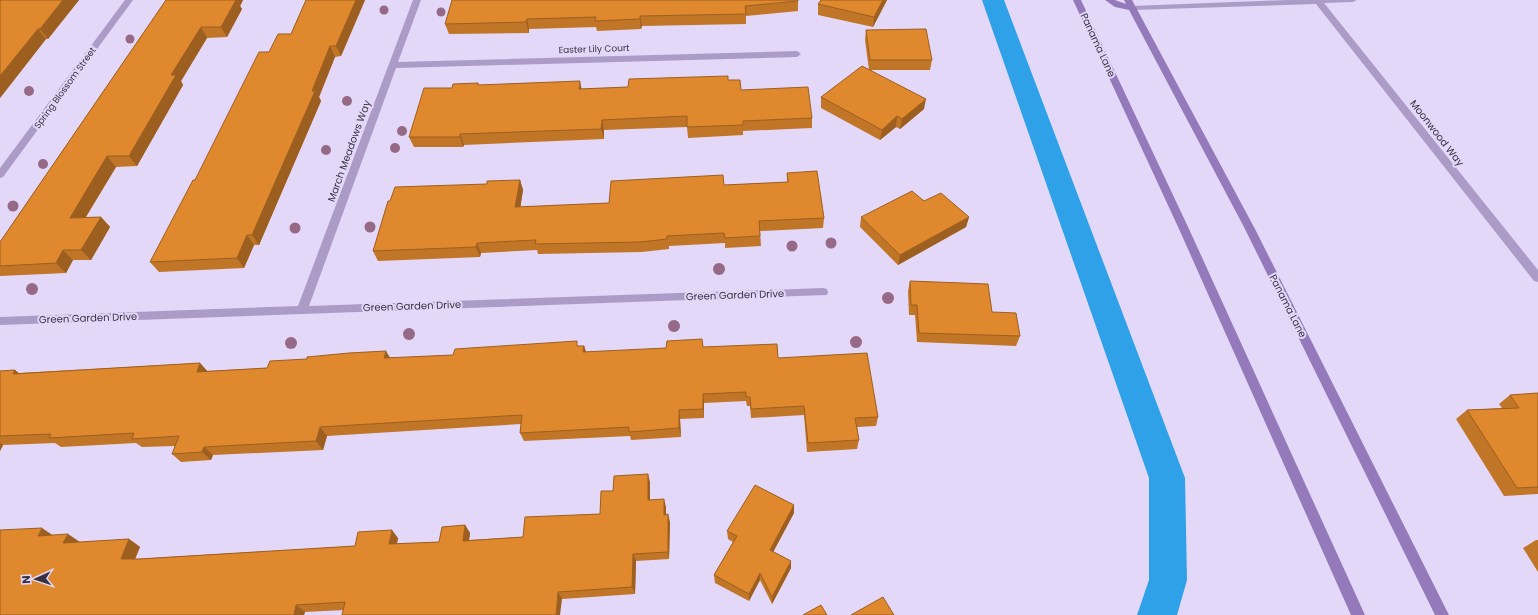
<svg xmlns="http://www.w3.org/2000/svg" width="1538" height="615" font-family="Poppins,sans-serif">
  <rect width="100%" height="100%" fill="#e4d8f9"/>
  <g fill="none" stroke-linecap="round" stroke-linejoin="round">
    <!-- canal -->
    <path fill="#2ea1e9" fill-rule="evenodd" d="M 982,0 L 1004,0 L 1185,478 L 1187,580 L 1177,615 L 1137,615 L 1149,580 L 1149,478 Z"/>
    <!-- minor -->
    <path fill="#ac9bc7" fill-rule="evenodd" d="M 125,0 L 133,0 L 3,177 L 0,178 L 0,168 Z
      M 413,0 L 421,0 L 398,62 L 797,51 L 801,54 L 797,57 L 396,68 L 309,306 L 823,288 L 827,289 L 828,292 L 827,295 L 0,325 L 0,317 L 298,306 Z
      M 1287,0 L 1357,0 L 1353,2 L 1324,3 L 1538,270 L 1538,282 L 1534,281 L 1316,4 L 1132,10 L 1128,8 L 1132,6 Z"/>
    <!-- secondary -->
    <path fill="#947aba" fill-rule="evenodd" d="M 1073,0 L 1081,0 L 1189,229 L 1365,615 L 1351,615 L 1179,229 Z
      M 1105,0 L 1115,0 L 1126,4 L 1124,0 L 1132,0 L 1255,229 L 1449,615 L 1435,615 L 1245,229 L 1129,10 L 1115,7 Z"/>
  </g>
  <!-- trees -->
  <g fill="#966987">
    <circle cx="384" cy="10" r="4.5"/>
    <circle cx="441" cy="12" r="4.5"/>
    <circle cx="130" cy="39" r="4.5"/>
    <circle cx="29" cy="91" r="5"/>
    <circle cx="347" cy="101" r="5"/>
    <circle cx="402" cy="131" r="5"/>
    <circle cx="395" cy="148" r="5"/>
    <circle cx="326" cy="150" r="5"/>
    <circle cx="43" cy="164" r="5"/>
    <circle cx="13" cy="206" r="5.5"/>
    <circle cx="370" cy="227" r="5.5"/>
    <circle cx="295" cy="228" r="5.5"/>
    <circle cx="831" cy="243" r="5.5"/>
    <circle cx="792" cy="246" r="5.5"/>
    <circle cx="719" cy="269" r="6"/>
    <circle cx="32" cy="289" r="6"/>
    <circle cx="888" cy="298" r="6"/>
    <circle cx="674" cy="326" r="6"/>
    <circle cx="409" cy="334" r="6"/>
    <circle cx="856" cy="342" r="6"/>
    <circle cx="291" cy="343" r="6"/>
  </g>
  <!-- wall -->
  <path fill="#c07527" d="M 0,0 L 79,0 L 48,39 L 46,39 L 0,98 Z
    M 166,0 L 243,0 L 240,6 L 242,9 L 227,37 L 207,38 L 181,81 L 183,85 L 137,166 L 116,167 L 86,217 L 101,217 L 110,227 L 91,260 L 73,260 L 66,273 L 0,276 L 0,242 Z
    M 306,0 L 365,0 L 341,56 L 335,57 L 319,97 L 321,101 L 259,245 L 254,245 L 244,268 L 159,272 L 150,262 L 195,180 L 269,52 L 291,34 Z
    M 887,0 L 873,27 L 818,15 L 818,4 Z
    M 798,1 L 798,11 L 746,16 L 746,24 L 642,26 L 641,29 L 597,31 L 596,27 L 529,29 L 529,33 L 449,34 L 445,24 Z
    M 866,30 L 932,60 L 930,70 L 871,70 L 924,109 L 900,129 L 896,127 L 880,140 L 821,108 L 821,97 L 869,70 L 865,40 Z
    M 728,80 L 741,90 L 812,118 L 812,128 L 743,131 L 743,135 L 688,138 L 687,127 L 604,130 L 604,139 L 464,145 L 463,147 L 414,147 L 409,137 L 452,88 L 478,83 L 479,85 L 582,89 L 628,87 Z
    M 787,173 L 824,218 L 823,228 L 760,231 L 761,246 L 725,248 L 725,243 L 669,246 L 669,249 L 642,252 L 538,254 L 537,250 L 481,253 L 480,257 L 378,261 L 373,251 L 390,201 L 487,184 L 520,180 L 523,190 L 520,207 L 609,203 L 724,185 L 787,182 Z
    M 861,217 L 969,217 L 966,227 L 898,265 L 860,227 Z
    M 910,281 L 992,312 L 1020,336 L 1016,346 L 917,342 L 915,315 L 909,315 L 908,291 Z
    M 702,339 L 703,347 L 778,358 L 878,417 L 876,426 L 857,427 L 859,440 L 857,449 L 807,452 L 804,415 L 751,418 L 750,406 L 747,406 L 746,401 L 704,403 L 704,418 L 680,419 L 681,437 L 631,440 L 630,436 L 524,441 L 520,433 L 521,424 L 327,436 L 323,450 L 213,455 L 211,460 L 181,462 L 172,454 L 175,446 L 142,447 L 136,443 L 61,447 L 55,443 L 3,445 L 0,451 L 0,371 L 15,370 L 19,373 L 200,363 L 207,371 L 267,368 L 390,358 L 453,355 L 579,346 L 584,346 L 586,352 L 666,348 Z
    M 1538,393 L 1538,494 L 1504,496 L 1456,419 L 1467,410 L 1502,408 L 1499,404 L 1510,395 Z
    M 650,482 L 650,500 L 666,507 L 666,515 L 670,522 L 669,559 L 636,561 L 635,594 L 562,599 L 305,612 L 304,615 L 0,615 L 53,535 L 80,542 L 129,539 L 140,547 L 135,559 L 355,546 L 398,538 L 397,544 L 439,542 L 465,525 L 470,533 L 469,540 L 523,537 L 600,514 L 613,491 Z
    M 794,505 L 794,513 L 773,552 L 791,568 L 772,604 L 760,580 L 749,601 L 715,583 L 714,575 L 733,542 L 728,539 L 727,531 Z
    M 1536,540 L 1538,540 L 1538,572 L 1523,548 Z"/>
  <!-- shaded-wall -->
  <path fill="#9c5f20" d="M 63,0 L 79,0 L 48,39 L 40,29 Z
    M 232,0 L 243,0 L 240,6 L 242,9 L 227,37 L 221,27 Z
    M 356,0 L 365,0 L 341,56 L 336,46 Z
    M 883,0 L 887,0 L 873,27 L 874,17 Z
    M 640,16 L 642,26 L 641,29 L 640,19 Z
    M 527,19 L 529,29 L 529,33 L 526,22 Z
    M 201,27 L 207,38 L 181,81 L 183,85 L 137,166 L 129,156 L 171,75 Z
    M 38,29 L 46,39 L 0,98 L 0,76 Z
    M 330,46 L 335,57 L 319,97 L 321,101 L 259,245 L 252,235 Z
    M 580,81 L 582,91 L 579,89 Z
    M 926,99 L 924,109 L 900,129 L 902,119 Z
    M 897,116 L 896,127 L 880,140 L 882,130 Z
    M 602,120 L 604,130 L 604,139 L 601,129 Z
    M 460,134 L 464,145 L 463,147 L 460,137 Z
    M 107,156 L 116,167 L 79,228 L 70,218 Z
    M 520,180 L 523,190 L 519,217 L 515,207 Z
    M 101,217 L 110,227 L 91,260 L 81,250 Z
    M 969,217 L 966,227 L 898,265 L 900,255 Z
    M 247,235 L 254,245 L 244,268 L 237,258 Z
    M 477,243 L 481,253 L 480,257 L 476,247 Z
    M 63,250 L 73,260 L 66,273 L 56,263 Z
    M 584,346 L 587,355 L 583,352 Z
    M 386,351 L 392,361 L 384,358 Z
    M 200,363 L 209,373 L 197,372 Z
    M 15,370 L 26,380 L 13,374 Z
    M 703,394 L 704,403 L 704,418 L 703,409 Z
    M 679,410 L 680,419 L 681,437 L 679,428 Z
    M 320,427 L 327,436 L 323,450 L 316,441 Z
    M 0,443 L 3,445 L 0,451 Z
    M 204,447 L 213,455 L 211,460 L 202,452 Z
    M 648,474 L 650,482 L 650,508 L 648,500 Z
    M 664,499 L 666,507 L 666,523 L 664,515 Z
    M 794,505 L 794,513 L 770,558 L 770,550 Z
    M 668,514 L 670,522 L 669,559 L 668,552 Z
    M 465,525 L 470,533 L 468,548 L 463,541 Z
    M 42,528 L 54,536 L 38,536 Z
    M 392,530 L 398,538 L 395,552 L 389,544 Z
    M 68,534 L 80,542 L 76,551 L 63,543 Z
    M 129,539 L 140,547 L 132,566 L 121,559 Z
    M 633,554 L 636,561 L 635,594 L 632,587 Z
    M 791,561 L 791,568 L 772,604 L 772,597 Z
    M 760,573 L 760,580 L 749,601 L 749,594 Z
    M 558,592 L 562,599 L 560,615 L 556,615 Z
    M 296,605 L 305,612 L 304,615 L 294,615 Z"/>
  <!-- building -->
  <path fill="#df882d" stroke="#9c5f20" d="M 0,0 L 63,0 L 40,29 L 38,29 L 0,76 Z
    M 166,0 L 236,0 L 221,27 L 201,27 L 171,75 L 176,75 L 129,156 L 107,156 L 70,218 L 101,217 L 81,250 L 63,250 L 56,263 L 0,266 L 0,242 Z
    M 306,0 L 356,0 L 336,46 L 330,46 L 312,91 L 315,91 L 252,235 L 247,235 L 237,258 L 150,262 L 193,180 L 195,180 L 259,52 L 269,52 L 278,34 L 291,34 Z
    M 452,0 L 798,0 L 798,1 L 745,6 L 746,14 L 640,16 L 640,19 L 595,21 L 596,17 L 527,19 L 526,22 L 445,24 Z
    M 821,0 L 883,0 L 874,17 L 818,4 Z
    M 926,29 L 932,60 L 870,60 L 866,30 Z
    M 862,66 L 926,99 L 902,119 L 897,116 L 882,130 L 821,97 Z
    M 728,76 L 728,80 L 740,80 L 741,90 L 808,87 L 812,118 L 743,121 L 743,125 L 687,127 L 687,116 L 602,120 L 601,129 L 460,134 L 460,137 L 409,137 L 424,88 L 452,88 L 453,84 L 478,83 L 478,85 L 580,81 L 579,89 L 628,87 L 629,79 Z
    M 817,171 L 824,218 L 759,221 L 760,236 L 725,238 L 724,233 L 667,236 L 667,239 L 640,242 L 535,244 L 536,240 L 477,243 L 476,247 L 373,251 L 388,201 L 390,201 L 395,187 L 487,184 L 487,181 L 520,180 L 515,207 L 609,203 L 611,181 L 723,175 L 724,185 L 788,182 L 787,173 Z
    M 912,191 L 924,201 L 941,193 L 969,217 L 900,255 L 861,217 Z
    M 910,281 L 988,284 L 992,312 L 1016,313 L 1020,336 L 919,333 L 917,305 L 911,305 Z
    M 702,339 L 703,347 L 777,344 L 778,358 L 867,353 L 878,417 L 855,418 L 859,440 L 808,443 L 804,406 L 751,409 L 750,397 L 746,397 L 746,392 L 703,394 L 703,409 L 679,410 L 679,428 L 629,432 L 629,427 L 520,433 L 522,415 L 320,427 L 316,441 L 204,447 L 202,452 L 172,454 L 179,436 L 132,439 L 134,433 L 49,438 L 51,434 L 0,436 L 0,371 L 15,370 L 13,374 L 200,363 L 197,372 L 267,368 L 270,361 L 307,359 L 307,357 L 349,353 L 386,351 L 384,358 L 453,355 L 455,349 L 577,341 L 577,346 L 584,346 L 583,352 L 666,348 L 667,341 Z
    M 1538,393 L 1538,487 L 1517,488 L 1467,410 L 1519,408 L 1510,395 Z
    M 648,474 L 648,500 L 664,499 L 664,515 L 668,514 L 668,552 L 633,554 L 632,587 L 558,592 L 556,615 L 342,615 L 345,602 L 296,605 L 294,615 L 0,615 L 0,530 L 42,528 L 38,536 L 68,534 L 63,543 L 129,539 L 121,559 L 139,559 L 355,546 L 358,532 L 392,530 L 389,544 L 439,542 L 442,527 L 465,525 L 463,541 L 523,537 L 525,517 L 600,514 L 601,491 L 613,491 L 614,476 Z
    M 755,485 L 794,505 L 770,550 L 791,561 L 772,597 L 760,573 L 749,594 L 714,575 L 737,536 L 727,531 Z
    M 883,597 L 894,615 L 851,615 Z
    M 821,605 L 827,615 L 803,615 Z"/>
  <g text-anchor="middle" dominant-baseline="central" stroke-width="4" stroke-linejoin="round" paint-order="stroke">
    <!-- far-street labels -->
    <g font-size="9" fill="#373141" stroke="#e4d8f9">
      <text transform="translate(594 49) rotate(-2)">Easter Lily Court</text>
      <text transform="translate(65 88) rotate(-54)">Spring Blossom Street</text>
    </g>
    <!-- street labels -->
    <g font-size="10" fill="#373141" stroke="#e4d8f9">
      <text transform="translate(1098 45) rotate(65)">Panama Lane</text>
      <text transform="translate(1437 133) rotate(52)">Moonwood Way</text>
      <text transform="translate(349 151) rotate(-70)">March Meadows Way</text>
      <text transform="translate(735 295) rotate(-2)">Green Garden Drive</text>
      <text transform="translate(412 306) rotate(-2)">Green Garden Drive</text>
      <text transform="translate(1288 306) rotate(63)">Panama Lane</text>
      <text transform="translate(88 318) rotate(-2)">Green Garden Drive</text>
    </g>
  </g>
  <!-- north arrow -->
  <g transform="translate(36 579) rotate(267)" stroke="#e4d8f9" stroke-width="3" paint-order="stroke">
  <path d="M0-3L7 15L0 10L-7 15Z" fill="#373141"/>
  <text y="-6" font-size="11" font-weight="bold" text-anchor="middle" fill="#373141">N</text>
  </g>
</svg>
